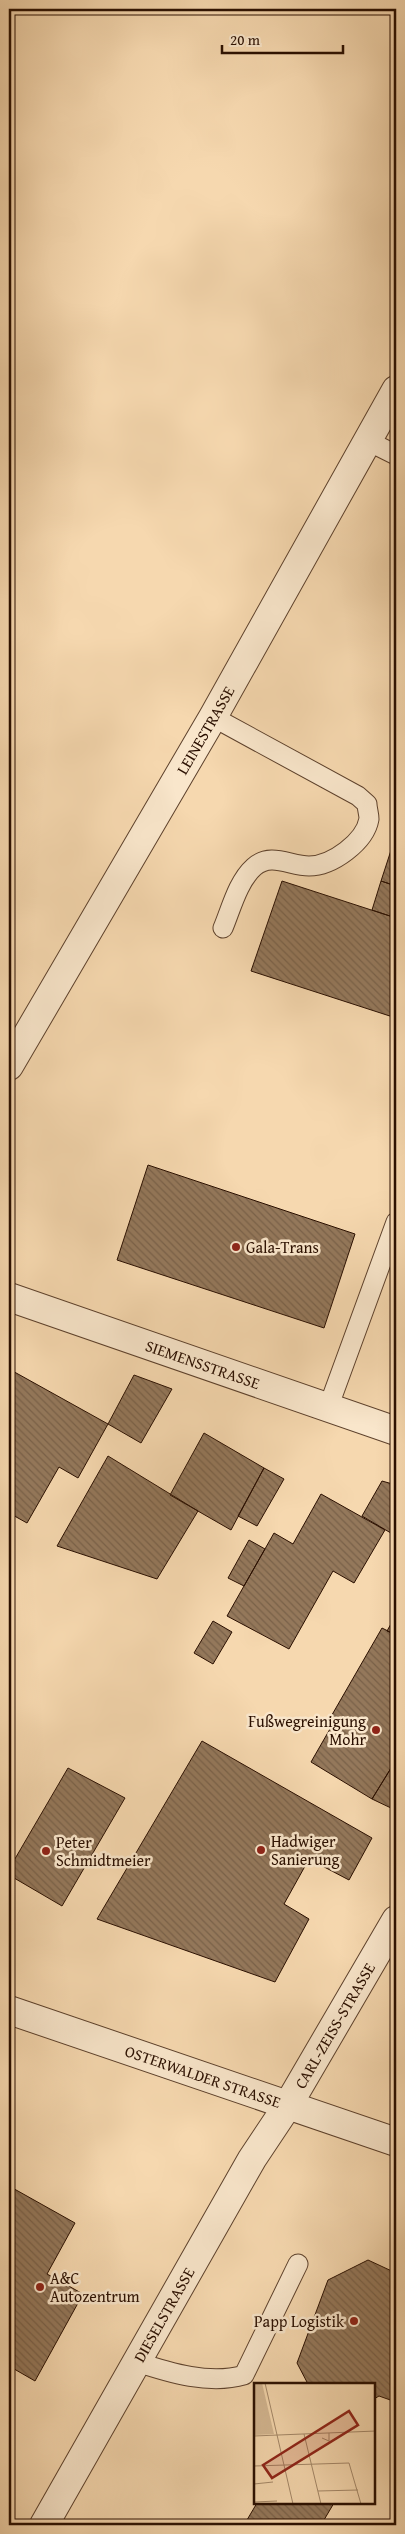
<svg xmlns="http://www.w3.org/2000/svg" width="405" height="2534" font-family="'Gentium Book Plus',serif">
  <defs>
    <pattern id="building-back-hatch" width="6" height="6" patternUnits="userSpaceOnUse" patternTransform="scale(1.25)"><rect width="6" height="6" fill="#94785b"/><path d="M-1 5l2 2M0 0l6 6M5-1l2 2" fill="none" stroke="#796149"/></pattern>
  </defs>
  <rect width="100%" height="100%" fill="#f6d8af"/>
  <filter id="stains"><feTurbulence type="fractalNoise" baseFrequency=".004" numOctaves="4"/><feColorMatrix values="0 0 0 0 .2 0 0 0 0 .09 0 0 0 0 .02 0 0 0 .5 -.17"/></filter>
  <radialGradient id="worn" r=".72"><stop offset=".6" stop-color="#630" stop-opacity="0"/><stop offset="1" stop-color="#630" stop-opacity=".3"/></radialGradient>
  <!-- building -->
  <path fill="url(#building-back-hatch)" stroke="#2a0f00" d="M 396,835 L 396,886 L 381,881 Z
    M 282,881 L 396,918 L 396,1018 L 251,971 Z
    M 381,881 L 396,886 L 396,918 L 372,910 Z
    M 148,1165 L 355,1234 L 324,1328 L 117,1260 Z
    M 9,1369 L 108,1424 L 78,1478 L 59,1467 L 27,1523 L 9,1513 Z
    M 134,1375 L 172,1389 L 141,1443 L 108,1424 Z
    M 204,1433 L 264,1468 L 231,1530 L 170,1495 Z
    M 108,1456 L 198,1511 L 157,1579 L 57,1546 Z
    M 264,1468 L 284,1479 L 257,1526 L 238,1516 Z
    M 382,1481 L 396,1485 L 396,1536 L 362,1516 Z
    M 321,1494 L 385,1530 L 354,1583 L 333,1571 L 289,1649 L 227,1616 L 274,1533 L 293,1544 Z
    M 249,1540 L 265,1549 L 244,1586 L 228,1578 Z
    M 396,1615 L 396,1635 L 387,1631 Z
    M 213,1621 L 232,1632 L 213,1664 L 194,1653 Z
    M 382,1628 L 396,1635 L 396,1760 L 372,1799 L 311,1762 L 334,1722 L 329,1720 Z
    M 202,1741 L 372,1838 L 349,1880 L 309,1859 L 284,1904 L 309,1919 L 275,1982 L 97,1919 Z
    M 396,1760 L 396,1799 L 391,1808 L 372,1799 Z
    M 68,1768 L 125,1798 L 62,1906 L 9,1875 L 9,1869 Z
    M 9,2186 L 75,2223 L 47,2274 L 83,2294 L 35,2381 L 9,2366 Z
    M 368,2260 L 396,2273 L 396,2402 L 379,2396 L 374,2399 L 374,2384 L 308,2384 L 297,2363 L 328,2280 Z
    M 396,2415 L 396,2431 L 391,2430 Z
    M 257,2503 L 334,2503 L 321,2525 L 244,2525 Z"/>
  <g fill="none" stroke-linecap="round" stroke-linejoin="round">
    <defs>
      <path id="service" d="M 368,441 L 396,455
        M 213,717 L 358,796 L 367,804 C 367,808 369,814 369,819 C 365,842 332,866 309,866 C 290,866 271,852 254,867 C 238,881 231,909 223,928
        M 328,1408 L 396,1222
        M 137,2362 C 170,2373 210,2385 244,2375 L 298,2264"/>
      <g id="minor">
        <path id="s1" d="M 9,1297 L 396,1431"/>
        <path id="s2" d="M 44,2525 L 252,2159 L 288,2105 L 396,1920"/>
      </g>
      <g id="tertiary">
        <path id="s3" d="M 9,1066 L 213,717 L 396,390"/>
        <path id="s4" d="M 9,2010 L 396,2142"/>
      </g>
    </defs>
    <!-- service casing -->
    <use href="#service" stroke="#5d412c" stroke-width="21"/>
    <!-- minor casing -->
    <use href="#minor" stroke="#5d412c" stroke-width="30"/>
    <!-- tertiary casing -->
    <use href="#tertiary" stroke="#5d412c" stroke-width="30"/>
    <!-- service -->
    <use href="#service" stroke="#f9e6cb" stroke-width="19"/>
    <!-- minor -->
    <use href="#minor" stroke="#f9e6cb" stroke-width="28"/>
    <!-- tertiary -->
    <use href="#tertiary" stroke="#f9e6cb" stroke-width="28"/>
  </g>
  <!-- markers -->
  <g fill="#8f2418" stroke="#f9e6cb" stroke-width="2">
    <circle cx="236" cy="1247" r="5"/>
    <circle cx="376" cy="1730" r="5"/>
    <circle cx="261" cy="1850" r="5"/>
    <circle cx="46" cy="1851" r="5"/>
    <circle cx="40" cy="2287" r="5"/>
    <circle cx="354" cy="2321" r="5"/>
  </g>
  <g text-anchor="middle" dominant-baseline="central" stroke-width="5" stroke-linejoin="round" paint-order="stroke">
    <!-- street labels -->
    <g font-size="16" fill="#2a0f00" stroke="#f9e6cb">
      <text stroke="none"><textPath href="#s3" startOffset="389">LEINESTRASSE</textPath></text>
      <text stroke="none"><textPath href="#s1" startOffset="205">SIEMENSSTRASSE</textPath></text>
      <text stroke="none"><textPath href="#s2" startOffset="578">CARL-ZEISS-STRASSE</textPath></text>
      <text stroke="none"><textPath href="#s4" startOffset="205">OSTERWALDER STRASSE</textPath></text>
      <text stroke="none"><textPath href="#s2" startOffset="242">DIESELSTRASSE</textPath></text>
    </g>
    <!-- poi labels -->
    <g font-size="16" fill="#2a0f00" stroke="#f9e6cb" text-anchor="start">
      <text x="246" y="1247">Gala-Trans</text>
      <text x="366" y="1721" text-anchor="end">Fußwegreinigung<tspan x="366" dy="18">Mohr</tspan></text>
      <text x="271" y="1841">Hadwiger<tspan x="271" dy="18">Sanierung</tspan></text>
      <text x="56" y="1842">Peter<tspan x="56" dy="18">Schmidtmeier</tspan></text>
      <text x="50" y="2278">A&amp;C<tspan x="50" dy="18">Autozentrum</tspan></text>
      <text x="344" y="2321" text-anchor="end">Papp Logistik</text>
    </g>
  </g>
  <!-- overview -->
  <g transform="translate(254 2383)">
    <rect width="121" height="121" fill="#f6d8af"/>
    <path d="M 0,0 L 8,0 L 20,51 L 0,52 Z" fill="#d3b691"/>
    <path fill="none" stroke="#a48869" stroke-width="1" d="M 11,0 L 39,121M 50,51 L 67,121M 0,53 L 122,48M 68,55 L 75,58 L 75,50M 0,83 L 95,80 L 107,121M 0,101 L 19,99M 64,108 L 104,107M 0,119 L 23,118"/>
    <path fill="#8f2418" fill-opacity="0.15" stroke="#8f2418" stroke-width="2.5" d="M 95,28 L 104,42 L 18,95 L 9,82 Z"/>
    <rect width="121" height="121" fill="none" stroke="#2a0f00" stroke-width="2.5"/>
  </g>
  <!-- margin -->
  <rect width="405" height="2534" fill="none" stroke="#f6d8af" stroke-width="30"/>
  <rect x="10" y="10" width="385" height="2514" fill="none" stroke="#2a0f00" stroke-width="2.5"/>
  <rect x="15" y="15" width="375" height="2504" fill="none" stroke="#2a0f00"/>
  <!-- scale -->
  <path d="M222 45v8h121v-8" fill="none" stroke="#2a0f00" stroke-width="2.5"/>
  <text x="230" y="45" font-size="15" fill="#2a0f00" stroke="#f9e6cb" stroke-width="4" paint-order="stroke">20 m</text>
  <rect width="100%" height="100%" filter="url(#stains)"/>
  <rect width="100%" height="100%" fill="url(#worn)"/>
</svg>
